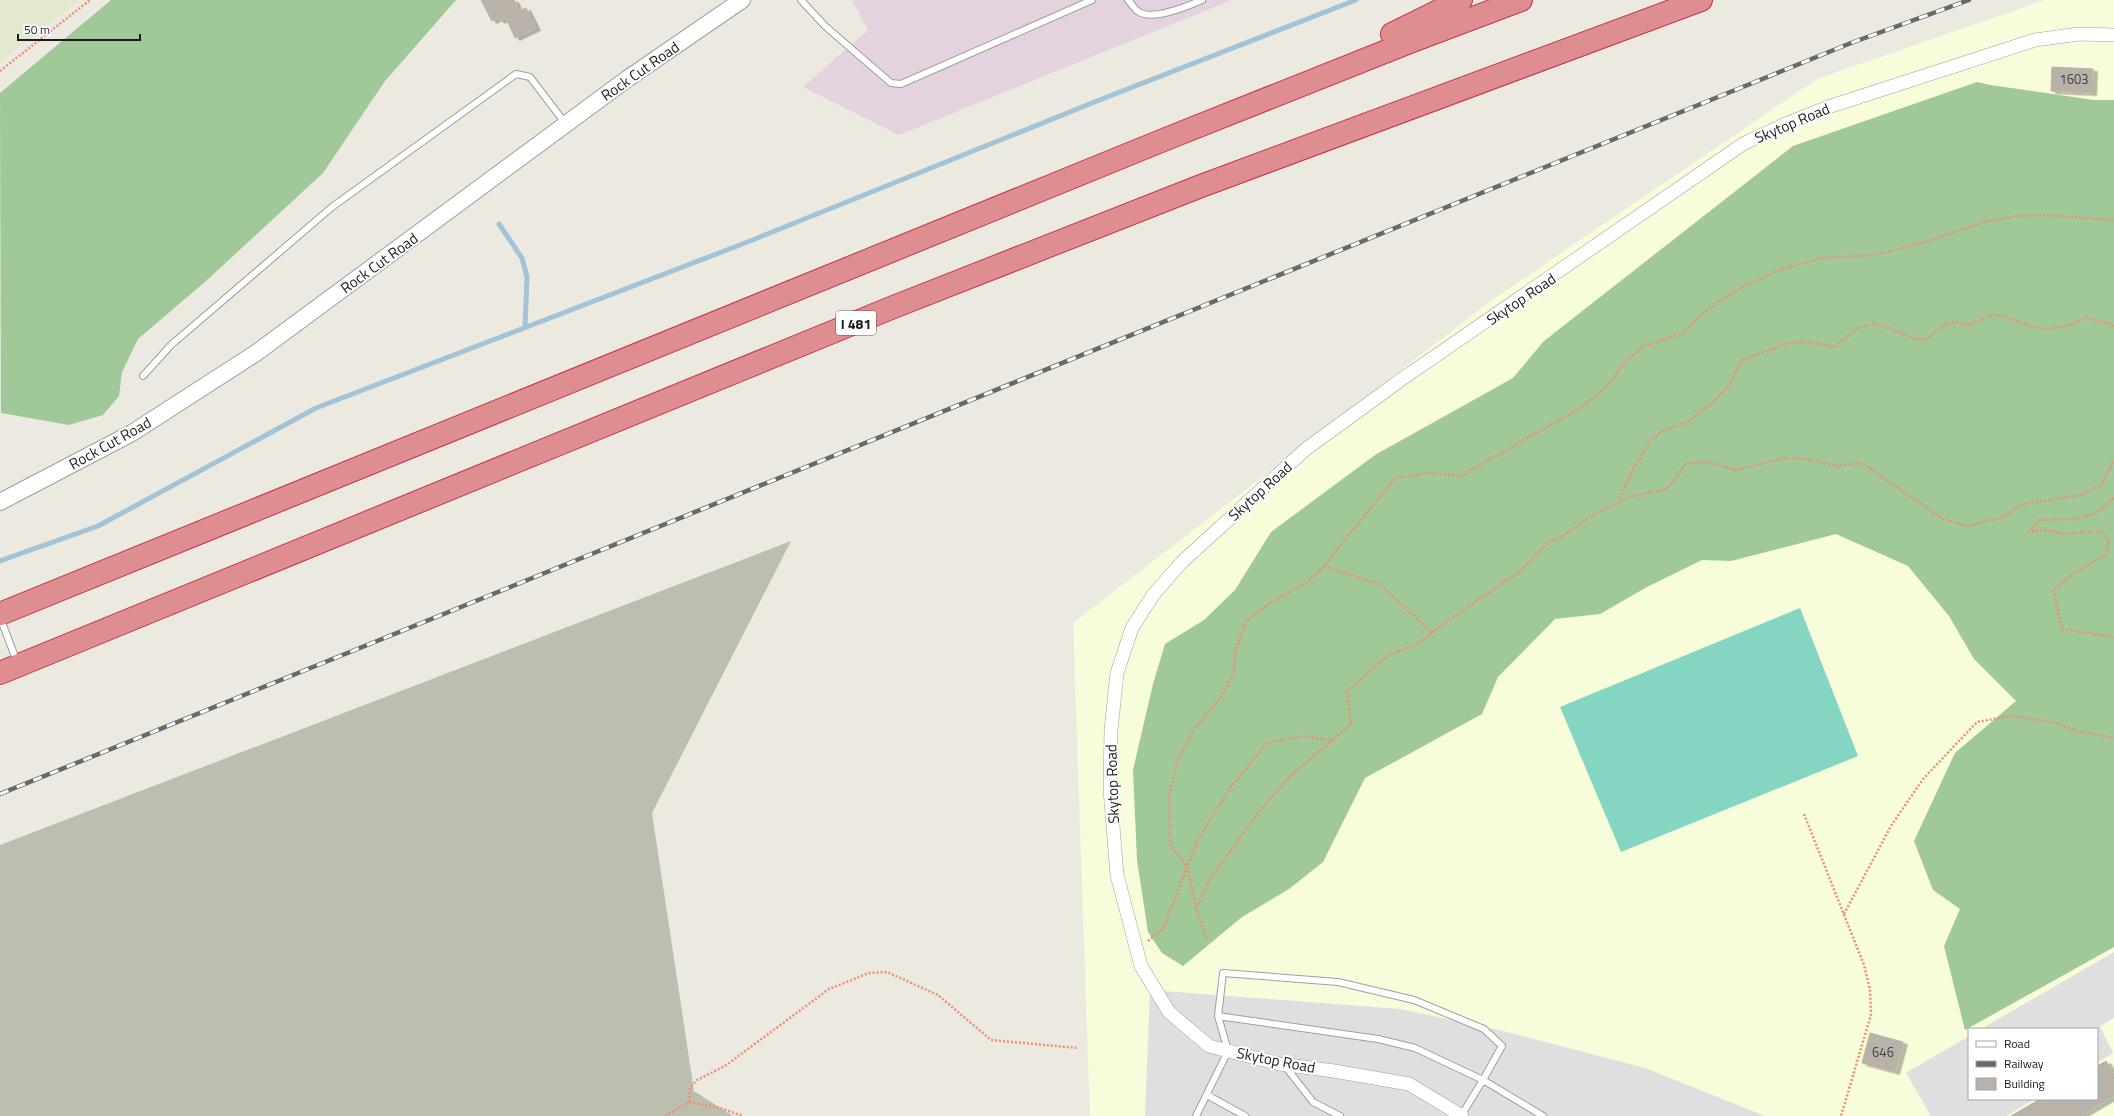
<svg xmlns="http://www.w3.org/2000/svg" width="2114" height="1116" font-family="'Titillium Web',sans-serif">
  <defs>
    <filter id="shadow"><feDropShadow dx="4.5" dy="2.5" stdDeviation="0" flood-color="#0004"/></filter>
  </defs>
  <rect width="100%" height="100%" fill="#ece9e1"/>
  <!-- industrial -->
  <path fill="#e4d3df" d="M 852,0 L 1232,0 L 899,135 L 803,87 L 868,30 Z"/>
  <!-- education -->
  <path fill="#f7fcda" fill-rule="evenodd" d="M 2045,0 L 2114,0 L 2114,1116 L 1090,1116 L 1073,623 L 1489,302 L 1817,79 ZM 1969,1029 L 2097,1029 L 2097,1099 L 1969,1099 Z"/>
  <!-- construction -->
  <path fill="#bcbfad" d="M 791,541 L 652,813 L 694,1091 L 733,1116 L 0,1116 L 0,845 Z"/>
  <!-- farmland -->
  <path fill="#e3e9cd" d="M 0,0 L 79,0 L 0,62 Z"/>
  <!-- forest -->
  <path fill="#a0c899" d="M 111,0 L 456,0 L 385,81 L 323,173 L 206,281 L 138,339 L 122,372 L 119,396 L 103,415 L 69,425 L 1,413 L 0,93 Z
    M 1977,82 L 1990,85 L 2094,100 L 2114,100 L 2114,947 L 1965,1030 L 1944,946 L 1960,909 L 1933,890 L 1914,841 L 1955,753 L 2016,701 L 1974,659 L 1949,616 L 1908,566 L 1836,534 L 1731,561 L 1702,560 L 1647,587 L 1600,614 L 1555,619 L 1498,677 L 1482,714 L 1365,778 L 1323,862 L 1289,889 L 1242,917 L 1183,966 L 1162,953 L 1148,932 L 1137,860 L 1133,770 L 1153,684 L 1165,644 L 1204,620 L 1235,590 L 1271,532 L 1375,455 L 1513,378 L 1544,341 L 1793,146 Z"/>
  <!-- pitch -->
  <path fill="#84d5c1" d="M 1800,608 L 1858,756 L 1621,852 L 1560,707 Z"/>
  <!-- parking -->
  <path fill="#dfdfdf" d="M 2114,952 L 2114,1018 L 2100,1026 L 2113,1053 L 2097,1063 L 2097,1029 L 1981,1029 Z
    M 1150,990 L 1400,1009 L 1503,1031 L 1645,1068 L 1765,1116 L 1145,1116 Z
    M 1969,1036 L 1969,1099 L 2035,1099 L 2006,1116 L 1931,1116 L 1906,1073 Z"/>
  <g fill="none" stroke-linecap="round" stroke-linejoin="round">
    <!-- stream -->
    <path stroke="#a4c4d6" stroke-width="5" d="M 499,224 L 522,258 L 527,277 L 525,327
      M 0,561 L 98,526 L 316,408 L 745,243 L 1102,99 L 1356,0"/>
  </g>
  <!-- building -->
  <path fill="#b8b2ab" stroke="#bcb2a5" filter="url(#shadow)" d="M 481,0 L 514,0 L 519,11 L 526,8 L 536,28 L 515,38 L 506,18 L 500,21 L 498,18 L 492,21 Z
    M 2052,67 L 2093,69 L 2092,93 L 2051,91 Z
    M 1870,1033 L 1903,1042 L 1895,1072 L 1862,1063 Z
    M 2106,1061 L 2114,1074 L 2114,1096 L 2080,1116 L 2011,1116 L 2040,1099 L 2097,1099 L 2097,1066 Z"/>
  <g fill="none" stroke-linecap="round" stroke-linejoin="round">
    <defs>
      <path id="service" d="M 801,0 L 825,26 L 891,83 L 901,84 L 1092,0
        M 1128,0 C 1131,3 1135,10 1139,12 C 1153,21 1188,6 1202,0
        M 143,376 L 171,345 L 332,207 L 516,74 L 530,77 L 565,123
        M 0,617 L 17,662
        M 1218,1016 L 1378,1039 L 1415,1048 L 1483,1080 L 1461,1116
        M 1285,1066 L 1313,1102 L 1340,1116
        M 1207,1095 L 1245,1116
        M 1196,1116 L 1228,1051 L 1218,1016 L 1223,973 L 1338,982 L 1414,1000 L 1484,1029 L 1502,1046 L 1483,1080 L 1543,1116"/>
      <path id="minor" d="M 1462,1116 L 1409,1084 L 1334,1071 L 1280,1064 L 1209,1046 L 1169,1012 L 1141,966 L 1117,875 L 1110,789 L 1111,730 L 1117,673 L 1132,628 L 1153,595 L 1182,562 L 1306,449 L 1402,379 L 1743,144 L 1783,125 L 1828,107 L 2035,40 L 2079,34 L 2114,35"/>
      <path id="tertiary" d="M 0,502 L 132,433 L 256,353 L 627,79 L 742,0"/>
      <path id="motorway" d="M 1392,34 L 1461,0
        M 0,614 L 1166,139 L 1412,41 L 1521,0
        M 0,673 L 891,308 L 1201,186 L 1701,0"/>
    </defs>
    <!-- service casing -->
    <use href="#service" stroke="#9f9f9f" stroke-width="8"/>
    <!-- minor casing -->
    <use href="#minor" stroke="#9f9f9f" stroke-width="14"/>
    <!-- tertiary casing -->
    <use href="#tertiary" stroke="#9f9f9f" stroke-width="18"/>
    <!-- motorway casing -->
    <use href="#motorway" stroke="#c6324f" stroke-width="24"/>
    <!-- path -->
    <path stroke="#ed8f70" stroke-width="2.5" stroke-dasharray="2 2" stroke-linecap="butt" d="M 0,71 L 90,0
      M 2114,498 L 2095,514 L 2074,519 L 2040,520 L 2029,532 L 2046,530 L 2062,534 L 2102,531 L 2109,541 L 2106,554 L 2076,572 L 2053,590 L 2062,629 L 2114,637
      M 1618,502 L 1633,469 L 1652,439 L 1664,430 L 1688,422 L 1717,398 L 1731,383 L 1736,371 L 1743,360 L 1787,343 L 1808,342 L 1835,347 L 1858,328 L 1873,324 L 1886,327 L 1919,340 L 1926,339 L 1946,324 L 1954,322 L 1968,325 L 1993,315 L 2002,316 L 2033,327 L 2047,329 L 2070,325 L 2086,318 L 2111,324 L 2114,329
      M 1324,566 L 1379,584 L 1433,633
      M 1804,814 L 1864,965 L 1870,990 L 1871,1015 L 1841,1116
      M 1196,908 L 1211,878 L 1257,814 L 1291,775 L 1332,741
      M 1844,914 L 1891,826 L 1923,779 L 1977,722 L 2011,716 L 2052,722 L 2077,731 L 2114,738
      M 1207,938 L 1197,912 L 1187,867 L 1170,844 L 1169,796 L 1179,758 L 1194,729 L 1223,695 L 1234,671 L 1236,648 L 1247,620 L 1270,603 L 1306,583 L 1324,566 L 1395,478 L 1427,473 L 1461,476 L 1584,406 L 1609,384 L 1627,359 L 1645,346 L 1683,333 L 1708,309 L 1739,289 L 1774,272 L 1821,258 L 1875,255 L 1929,241 L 1984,222 L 2017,216 L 2044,215 L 2114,220
      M 1148,941 L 1164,927 L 1198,839 L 1231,787 L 1267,743 L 1304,736 L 1332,741 L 1351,724 L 1347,692 L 1388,655 L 1418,644 L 1443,624 L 1522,570 L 1548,542 L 1562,537 L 1591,516 L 1629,497 L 1667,489 L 1687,463 L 1708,462 L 1736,470 L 1786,458 L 1806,459 L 1836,466 L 1862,463 L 1943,519 L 1968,526 L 2004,517 L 2023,504 L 2082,495 L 2101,485 L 2114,460
      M 689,1102 L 690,1088 L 697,1080 L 725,1066 L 829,989 L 869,973 L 887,972 L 938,995 L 991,1040 L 1078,1048
      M 665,1116 L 689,1102 L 720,1108 L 743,1116"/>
    <!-- service -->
    <use href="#service" stroke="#fff" stroke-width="6"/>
    <!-- minor -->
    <use href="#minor" stroke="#fff" stroke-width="13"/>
    <!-- tertiary -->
    <use href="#tertiary" stroke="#fff" stroke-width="16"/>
    <!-- motorway -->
    <use href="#motorway" stroke="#de8e91" stroke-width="22"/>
    <defs>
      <path id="rail" d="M 0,794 L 1851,43 L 1969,0"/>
    </defs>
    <!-- rail casing -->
    <use href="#rail" stroke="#696969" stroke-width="4.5"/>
    <!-- rail -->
    <use href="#rail" stroke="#fff" stroke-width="3" stroke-dasharray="9" stroke-linecap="butt"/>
  </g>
  <g text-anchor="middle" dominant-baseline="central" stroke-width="4" stroke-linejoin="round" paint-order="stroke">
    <!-- number labels -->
    <g font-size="13" fill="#42413f">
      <text x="2074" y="79">1603</text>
      <text x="1883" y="1052">646</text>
    </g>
    <!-- shield labels -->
    <rect fill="#fff" stroke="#5f5f5f" stroke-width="1" x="836" y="311" width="40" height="24" rx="3"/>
    <g font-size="14" font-weight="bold" fill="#1b1b1b">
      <text x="856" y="323">I 481</text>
    </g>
    <!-- street labels -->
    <g font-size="15" fill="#1b1b1b" stroke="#fff">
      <text transform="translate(640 71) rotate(-35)">Rock Cut Road</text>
      <text transform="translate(1792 123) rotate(-23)">Skytop Road</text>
      <text transform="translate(379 263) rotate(-36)">Rock Cut Road</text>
      <text transform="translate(1521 299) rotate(-34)">Skytop Road</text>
      <text transform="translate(110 443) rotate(-29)">Rock Cut Road</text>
      <text transform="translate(1260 491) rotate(-42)">Skytop Road</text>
      <text transform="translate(1112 784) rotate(-92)">Skytop Road</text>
      <text transform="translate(1276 1060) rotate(11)">Skytop Road</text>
    </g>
  </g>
  <!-- legend -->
  <rect x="1968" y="1028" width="130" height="72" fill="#ffffff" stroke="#a4a4a4"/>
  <rect x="1976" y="1041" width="20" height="6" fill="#ffffff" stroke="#a4a4a4"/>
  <text x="2004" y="1048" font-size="12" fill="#1b1b1b">Road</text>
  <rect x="1976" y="1061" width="20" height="6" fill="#696969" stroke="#a4a4a4"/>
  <text x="2004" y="1068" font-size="12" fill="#1b1b1b">Railway</text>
  <rect x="1976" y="1078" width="20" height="12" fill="#b8b2ab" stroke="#a4a4a4"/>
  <text x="2004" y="1088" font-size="12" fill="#1b1b1b">Building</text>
  <!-- scale -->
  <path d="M18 34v6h122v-6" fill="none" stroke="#1b1b1b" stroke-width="2"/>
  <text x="24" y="34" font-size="12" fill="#1b1b1b" stroke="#ffffff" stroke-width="3" paint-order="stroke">50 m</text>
</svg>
